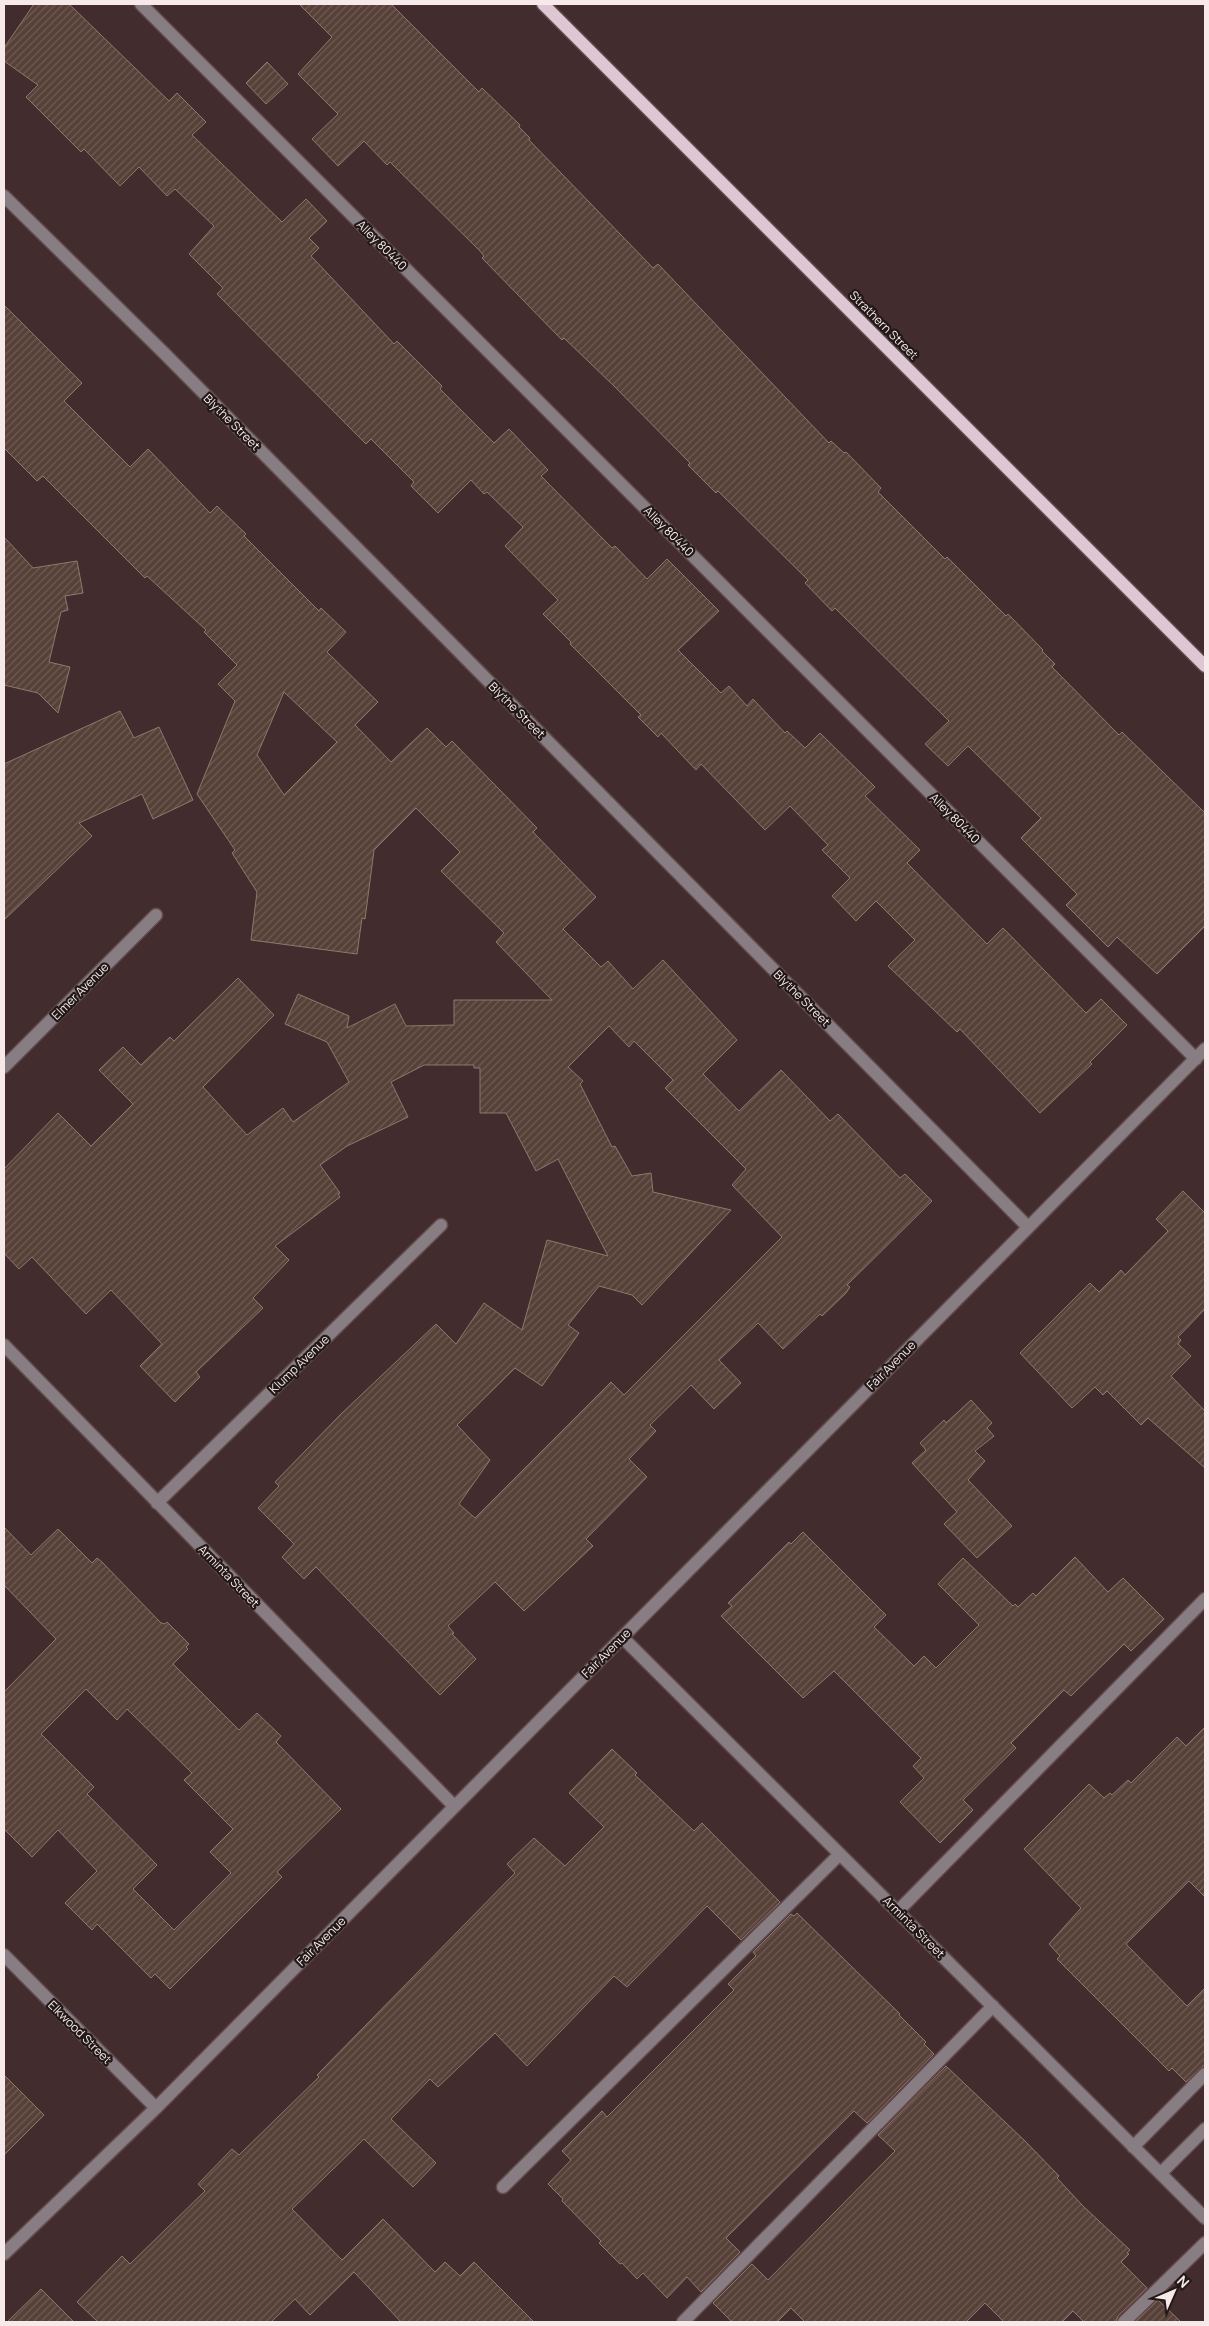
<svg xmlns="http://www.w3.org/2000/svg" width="1209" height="2326" font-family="Manrope,sans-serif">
  <defs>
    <pattern id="building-hatch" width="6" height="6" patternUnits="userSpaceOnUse" patternTransform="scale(1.25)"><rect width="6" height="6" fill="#564037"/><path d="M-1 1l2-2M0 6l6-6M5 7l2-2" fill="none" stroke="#6f5c54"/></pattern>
  </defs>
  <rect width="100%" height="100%" fill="#432c2e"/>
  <!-- building -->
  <path fill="url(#building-hatch)" stroke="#90786d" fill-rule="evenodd" d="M 34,4 L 69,4 L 169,101 L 177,93 L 206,122 L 192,135 L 282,222 L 306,199 L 327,221 L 309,238 L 319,248 L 311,256 L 394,344 L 397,341 L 442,386 L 440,389 L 494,443 L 509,429 L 548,470 L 541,476 L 612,548 L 615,546 L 647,579 L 667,559 L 719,611 L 678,650 L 721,693 L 729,686 L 747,706 L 753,699 L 785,733 L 787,731 L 805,748 L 820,733 L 875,787 L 865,796 L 920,850 L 907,863 L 987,944 L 1003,928 L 1086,1013 L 1101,999 L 1127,1025 L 1090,1062 L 1092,1064 L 1040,1113 L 960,1029 L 957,1032 L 888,966 L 915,940 L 876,901 L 856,921 L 832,896 L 850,878 L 822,850 L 828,845 L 790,806 L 765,830 L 701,764 L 696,770 L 661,733 L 658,737 L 638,717 L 641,715 L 570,644 L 571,642 L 543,614 L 558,600 L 505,546 L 523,527 L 487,492 L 484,494 L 471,480 L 438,513 L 411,486 L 414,482 L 371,439 L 366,444 L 217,294 L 223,288 L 189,254 L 214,226 L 175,189 L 167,196 L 139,167 L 120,186 L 84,149 L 81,152 L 26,97 L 38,85 L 4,61 L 4,48 Z
    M 299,4 L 391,4 L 479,92 L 482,88 L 520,125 L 519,127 L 530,138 L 529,140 L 653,268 L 658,264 L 829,443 L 831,441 L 844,453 L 846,452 L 881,488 L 878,492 L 945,559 L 947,557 L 1006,616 L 1008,614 L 1043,650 L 1042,651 L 1055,664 L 1052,667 L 1119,735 L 1122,732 L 1205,813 L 1205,926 L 1157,974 L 1117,937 L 1108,947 L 1066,905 L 1077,894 L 1021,838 L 1041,818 L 968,746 L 948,766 L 925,744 L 949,721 L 835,608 L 832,611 L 805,583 L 808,580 L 718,491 L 716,493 L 688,465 L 690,463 L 614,386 L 564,338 L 562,340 L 482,258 L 484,256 L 480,251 L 390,162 L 387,165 L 364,141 L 338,166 L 312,139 L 338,114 L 298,74 L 332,37 Z
    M 267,62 L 288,84 L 266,104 L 246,83 Z
    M 4,305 L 82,383 L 64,401 L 130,467 L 148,449 L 210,513 L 217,506 L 246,534 L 244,536 L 319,611 L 321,608 L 346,632 L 327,652 L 378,702 L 355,725 L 391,762 L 427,728 L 446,747 L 452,741 L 537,828 L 533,832 L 596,897 L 563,929 L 601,967 L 608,961 L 633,989 L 663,960 L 737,1040 L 703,1074 L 739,1111 L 781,1070 L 830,1121 L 838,1114 L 900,1178 L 905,1174 L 932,1201 L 847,1285 L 850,1287 L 846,1293 L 822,1316 L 820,1314 L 783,1349 L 758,1323 L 719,1360 L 741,1383 L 714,1409 L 691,1385 L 650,1425 L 656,1431 L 629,1459 L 647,1477 L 586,1539 L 593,1546 L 524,1611 L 495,1582 L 448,1626 L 454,1633 L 452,1634 L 476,1659 L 440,1695 L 316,1567 L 304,1579 L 282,1557 L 294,1544 L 258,1508 L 279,1486 L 275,1482 L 340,1415 L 436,1324 L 456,1344 L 484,1303 L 522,1330 L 547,1240 L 608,1256 L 558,1159 L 536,1171 L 506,1113 L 480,1113 L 480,1068 L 474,1068 L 474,1065 L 424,1065 L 391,1082 L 408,1117 L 347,1146 L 320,1165 L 340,1193 L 338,1194 L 340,1197 L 275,1246 L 289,1260 L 253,1298 L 263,1308 L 196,1372 L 200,1377 L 175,1402 L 140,1366 L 162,1344 L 111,1290 L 86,1314 L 32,1257 L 19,1269 L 4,1253 L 4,1169 L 58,1113 L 91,1146 L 133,1104 L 99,1070 L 123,1047 L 141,1065 L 170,1037 L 174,1041 L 238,978 L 274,1015 L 203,1087 L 247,1135 L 283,1108 L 293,1122 L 349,1082 L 327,1042 L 285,1024 L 298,994 L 349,1016 L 347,1028 L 395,1004 L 406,1026 L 454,1025 L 454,1000 L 552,1000 L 496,942 L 504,933 L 441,871 L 460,852 L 416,808 L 374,850 L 365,919 L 362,918 L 357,954 L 251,940 L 257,892 L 232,853 L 235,850 L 197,794 L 235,701 L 218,684 L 237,665 L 204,632 L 206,630 L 147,576 L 145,578 L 43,476 L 37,481 L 4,448 ZM 284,692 L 337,742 L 284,795 L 257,755 ZM 609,1026 L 629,1047 L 634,1041 L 673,1080 L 665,1088 L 746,1169 L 732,1185 L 782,1237 L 624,1395 L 611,1382 L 475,1518 L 459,1504 L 490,1460 L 457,1425 L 515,1368 L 542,1386 L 579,1333 L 568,1325 L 599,1286 L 632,1295 L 642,1305 L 731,1210 L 653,1192 L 651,1173 L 632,1176 L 615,1146 L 612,1147 L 580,1084 L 583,1081 L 568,1067 Z
    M 4,537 L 33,568 L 77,561 L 83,593 L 65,596 L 68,610 L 61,612 L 49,662 L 70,667 L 58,713 L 38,693 L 4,685 Z
    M 120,711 L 134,738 L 159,727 L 193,800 L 153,819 L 142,794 L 79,823 L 92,836 L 4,920 L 4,764 Z
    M 1183,1191 L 1205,1213 L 1205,1309 L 1178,1337 L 1181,1340 L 1178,1344 L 1191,1356 L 1171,1376 L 1205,1411 L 1205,1468 L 1148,1418 L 1141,1425 L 1107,1391 L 1103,1395 L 1095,1387 L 1072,1408 L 1020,1353 L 1090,1283 L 1099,1292 L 1121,1270 L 1125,1275 L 1168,1231 L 1156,1219 Z
    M 971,1400 L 992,1423 L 987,1428 L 994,1436 L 975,1451 L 985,1461 L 968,1480 L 1012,1526 L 977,1558 L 944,1524 L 957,1512 L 912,1463 L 926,1450 L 920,1443 L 944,1420 L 946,1423 Z
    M 4,1527 L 31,1555 L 58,1529 L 92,1563 L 97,1558 L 102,1562 L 161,1623 L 165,1624 L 167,1622 L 189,1644 L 186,1647 L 188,1649 L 173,1664 L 239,1730 L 257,1713 L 281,1736 L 276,1742 L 341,1809 L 277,1872 L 282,1877 L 170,1989 L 155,1974 L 151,1978 L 97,1924 L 92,1930 L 65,1903 L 97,1871 L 58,1830 L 32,1857 L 4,1829 L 4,1692 L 56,1639 L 4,1585 ZM 86,1689 L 117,1720 L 127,1709 L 192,1773 L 184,1780 L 233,1829 L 210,1852 L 231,1873 L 174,1930 L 133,1889 L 157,1865 L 87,1794 L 94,1787 L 41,1734 Z
    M 803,1532 L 886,1615 L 874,1627 L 914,1666 L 924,1656 L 936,1668 L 979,1625 L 938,1584 L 963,1558 L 1013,1606 L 1015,1604 L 1018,1607 L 1033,1593 L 1036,1596 L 1075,1557 L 1108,1592 L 1123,1578 L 1164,1619 L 1131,1651 L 1124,1644 L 1071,1696 L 1064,1690 L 1011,1743 L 1016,1748 L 963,1800 L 973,1810 L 940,1843 L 900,1802 L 924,1778 L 913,1766 L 921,1758 L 834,1671 L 803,1698 L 721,1616 L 732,1606 L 728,1603 L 789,1542 L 791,1544 Z
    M 1205,1727 L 1205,1897 L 1189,1881 L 1126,1944 L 1187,2006 L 1205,1988 L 1205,2064 L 1186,2082 L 1172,2068 L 1169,2071 L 1057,1959 L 1060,1956 L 1049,1944 L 1081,1908 L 1024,1849 L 1089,1784 L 1104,1798 L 1110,1793 L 1112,1795 L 1128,1780 L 1131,1783 L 1177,1737 L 1186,1746 Z
    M 612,1749 L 637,1773 L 635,1775 L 694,1831 L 702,1823 L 780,1902 L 741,1940 L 707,1906 L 627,1987 L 614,1976 L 527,2066 L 495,2033 L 438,2087 L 430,2079 L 391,2119 L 436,2163 L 413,2187 L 364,2139 L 292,2209 L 342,2260 L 383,2219 L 435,2272 L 445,2262 L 460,2276 L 474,2262 L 534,2322 L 401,2322 L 354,2272 L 310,2315 L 295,2299 L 271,2322 L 98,2322 L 77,2302 L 122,2256 L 130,2264 L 205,2191 L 198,2184 L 232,2149 L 239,2155 L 319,2077 L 317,2075 L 515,1873 L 507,1864 L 534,1838 L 565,1866 L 604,1827 L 569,1793 Z
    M 797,1913 L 900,2014 L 899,2015 L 926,2042 L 924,2044 L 934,2054 L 867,2123 L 854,2111 L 726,2238 L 740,2252 L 701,2292 L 687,2277 L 667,2298 L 643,2273 L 637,2279 L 622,2263 L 620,2264 L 599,2243 L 601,2241 L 562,2201 L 563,2199 L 548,2184 L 571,2160 L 562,2151 L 602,2111 L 607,2117 L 734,1990 L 728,1984 L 756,1956 L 753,1952 L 791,1914 L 794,1916 Z
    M 946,2066 L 1025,2141 L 1059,2176 L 1057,2178 L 1083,2206 L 1130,2250 L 1127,2253 L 1129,2254 L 1121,2262 L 1147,2288 L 1118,2316 L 1116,2322 L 1084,2322 L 1073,2311 L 1062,2322 L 1004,2322 L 985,2303 L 966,2322 L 805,2322 L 791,2308 L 777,2322 L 732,2322 L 713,2303 L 752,2264 L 768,2280 L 895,2151 L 878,2135 Z
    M 4,2075 L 44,2115 L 4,2155 Z
    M 41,2289 L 74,2322 L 7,2322 Z
    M 1158,2300 L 1181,2322 L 1135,2322 Z"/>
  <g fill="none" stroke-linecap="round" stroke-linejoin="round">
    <defs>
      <path id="minor" d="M 141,4 L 1196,1059
        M 4,196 L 165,354 L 1028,1227
        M 4,1067 L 156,915
        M 4,1345 L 454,1806
        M 157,1503 L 441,1225
        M 622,1637 L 1205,2218
        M 898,1911 L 1205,1599
        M 4,1955 L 156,2108
        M 1133,2147 L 1205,2074
        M 1161,2173 L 1205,2129
        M 503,2187 L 840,1854
        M 4,2254 L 156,2108 L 1205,1049
        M 683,2322 L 993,2006
        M 1124,2322 L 1205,2243"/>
      <path id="major" d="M 543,4 L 1205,666"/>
    </defs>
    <!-- minor casing -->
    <use href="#minor" stroke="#604a4c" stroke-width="15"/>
    <!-- major casing -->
    <use href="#major" stroke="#604a4c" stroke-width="15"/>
    <!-- minor -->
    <use href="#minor" stroke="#887d83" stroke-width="12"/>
    <!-- major -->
    <use href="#major" stroke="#dcc7d3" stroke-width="12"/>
  </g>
  <g text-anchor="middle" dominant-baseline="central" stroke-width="4.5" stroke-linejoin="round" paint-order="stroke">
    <!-- street labels -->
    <g font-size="12" fill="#f7e8e9" stroke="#221818">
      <text transform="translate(382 245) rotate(45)">Alley 80440</text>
      <text transform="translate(884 325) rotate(45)">Strathern Street</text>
      <text transform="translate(232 422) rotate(45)">Blythe Street</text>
      <text transform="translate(669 531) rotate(45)">Alley 80440</text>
      <text transform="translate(517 710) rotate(45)">Blythe Street</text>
      <text transform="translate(955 818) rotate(45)">Alley 80440</text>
      <text transform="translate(80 991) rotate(-45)">Elmer Avenue</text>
      <text transform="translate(802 998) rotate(45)">Blythe Street</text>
      <text transform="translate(299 1364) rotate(-44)">Klump Avenue</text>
      <text transform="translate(891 1365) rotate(-45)">Fair Avenue</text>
      <text transform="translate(229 1576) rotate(46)">Arminta Street</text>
      <text transform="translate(606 1653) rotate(-45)">Fair Avenue</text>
      <text transform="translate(914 1927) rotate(45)">Arminta Street</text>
      <text transform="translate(321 1941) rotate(-45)">Fair Avenue</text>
      <text transform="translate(80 2032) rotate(45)">Elkwood Street</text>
    </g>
  </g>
  <!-- border -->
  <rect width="1209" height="2326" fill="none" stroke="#f7e8e9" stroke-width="10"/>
  <!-- north arrow -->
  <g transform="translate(1174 2291) rotate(45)" stroke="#221818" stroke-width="4" paint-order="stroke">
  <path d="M0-4L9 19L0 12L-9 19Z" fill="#f7e8e9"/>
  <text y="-8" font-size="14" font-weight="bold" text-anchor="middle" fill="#f7e8e9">N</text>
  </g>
</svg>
